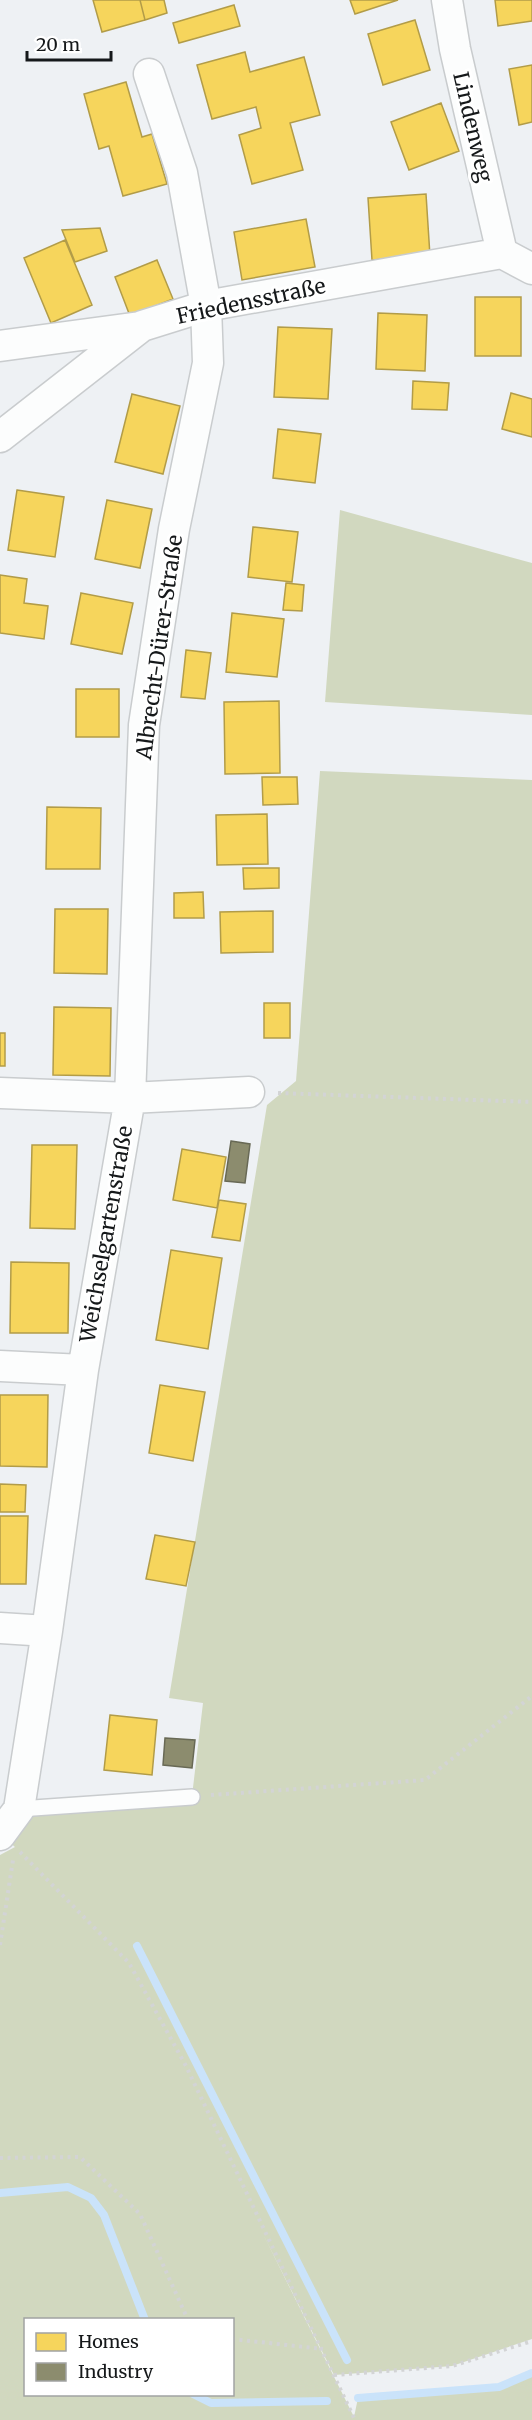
<svg xmlns="http://www.w3.org/2000/svg" width="532" height="2420" font-family="Merriweather,serif">
  <rect width="100%" height="100%" fill="#eef1f4"/>
  <!-- green -->
  <path fill="#d1d8bf" fill-rule="evenodd" d="M 340,510 L 532,563 L 532,715 L 325,702 Z
    M 320,771 L 532,780 L 532,2339 L 452,2366 L 334,2375 L 264,2236 L 354,2417 L 358,2398 L 499,2387 L 532,2373 L 532,2420 L 0,2420 L 0,1855 L 15,1847 L 1,1835 L 19,1809 L 192,1796 L 203,1703 L 169,1698 L 267,1105 L 296,1081 ZM 26,2320 L 232,2320 L 232,2394 L 26,2394 Z"/>
  <!-- homes -->
  <path fill="#f6d55c" stroke="#b29c48" stroke-width="1.5" d="M 93,0 L 140,0 L 145,20 L 102,32 Z
    M 140,0 L 164,0 L 167,13 L 145,20 Z
    M 350,0 L 398,0 L 355,14 Z
    M 495,0 L 532,0 L 532,21 L 498,26 Z
    M 234,5 L 240,26 L 179,43 L 173,23 Z
    M 415,20 L 430,70 L 383,85 L 368,34 Z
    M 245,52 L 250,72 L 304,57 L 320,115 L 290,123 L 303,170 L 252,184 L 239,135 L 261,128 L 256,107 L 212,119 L 197,65 Z
    M 532,65 L 532,122 L 519,125 L 509,69 Z
    M 126,82 L 142,137 L 152,134 L 167,184 L 123,196 L 109,146 L 99,149 L 84,94 Z
    M 441,103 L 459,151 L 409,170 L 391,122 Z
    M 426,194 L 430,256 L 372,260 L 368,198 Z
    M 306,219 L 315,267 L 242,280 L 234,232 Z
    M 100,228 L 107,251 L 75,262 L 62,230 Z
    M 65,240 L 92,305 L 51,323 L 24,258 Z
    M 157,260 L 173,299 L 130,316 L 115,277 Z
    M 475,297 L 521,297 L 521,356 L 475,356 Z
    M 378,313 L 427,315 L 425,371 L 376,369 Z
    M 278,327 L 332,329 L 328,399 L 274,397 Z
    M 413,381 L 449,383 L 447,410 L 412,409 Z
    M 511,393 L 532,399 L 532,437 L 502,429 Z
    M 132,394 L 180,406 L 163,474 L 115,462 Z
    M 278,429 L 321,434 L 315,483 L 273,478 Z
    M 17,490 L 64,497 L 55,557 L 8,550 Z
    M 107,500 L 152,509 L 140,568 L 95,559 Z
    M 253,527 L 298,532 L 292,582 L 248,577 Z
    M 0,575 L 27,579 L 24,603 L 48,606 L 44,639 L 0,633 Z
    M 286,583 L 304,585 L 302,611 L 283,610 Z
    M 81,593 L 133,603 L 122,654 L 71,644 Z
    M 232,613 L 284,619 L 277,677 L 226,672 Z
    M 186,650 L 211,653 L 205,699 L 181,697 Z
    M 76,689 L 119,689 L 119,737 L 76,737 Z
    M 279,701 L 280,773 L 225,774 L 224,702 Z
    M 262,777 L 297,777 L 298,804 L 263,805 Z
    M 47,807 L 101,808 L 100,869 L 46,869 Z
    M 267,814 L 268,864 L 217,865 L 216,815 Z
    M 243,868 L 279,868 L 279,888 L 244,889 Z
    M 203,892 L 204,918 L 174,918 L 174,893 Z
    M 55,909 L 108,909 L 107,974 L 54,973 Z
    M 273,911 L 273,952 L 221,953 L 220,912 Z
    M 264,1003 L 290,1003 L 290,1038 L 264,1038 Z
    M 54,1007 L 111,1008 L 110,1076 L 53,1075 Z
    M 0,1033 L 5,1033 L 5,1066 L 0,1066 Z
    M 32,1145 L 77,1145 L 75,1229 L 30,1228 Z
    M 182,1149 L 226,1157 L 217,1208 L 173,1200 Z
    M 219,1200 L 246,1204 L 240,1241 L 212,1237 Z
    M 171,1250 L 222,1258 L 208,1349 L 156,1340 Z
    M 11,1262 L 69,1263 L 68,1333 L 10,1333 Z
    M 160,1385 L 205,1392 L 193,1461 L 149,1453 Z
    M 0,1395 L 48,1395 L 47,1467 L 0,1466 Z
    M 0,1484 L 26,1485 L 25,1512 L 0,1512 Z
    M 0,1516 L 28,1516 L 26,1584 L 0,1584 Z
    M 155,1535 L 195,1542 L 186,1586 L 146,1579 Z
    M 110,1715 L 157,1720 L 152,1775 L 104,1770 Z"/>
  <!-- industry -->
  <path fill="#8c8c6e" stroke="#686955" stroke-width="1.5" d="M 231,1141 L 250,1144 L 245,1183 L 225,1181 Z
    M 165,1738 L 195,1740 L 192,1768 L 163,1765 Z"/>
  <g fill="none" stroke-linecap="round" stroke-linejoin="round">
    <!-- stream -->
    <path stroke="#cae3fa" stroke-width="8" d="M 137,1946 L 347,2360
      M 0,2193 L 68,2187 L 91,2198 L 104,2215 L 145,2320
      M 193,2394 L 211,2403 L 327,2401
      M 358,2398 L 499,2387 L 532,2373"/>
    <defs>
      <path id="service" d="M 19,1809 L 192,1797"/>
      <path id="minor" d="M 447,0 L 455,49 L 502,253
        M 502,253 L 532,269
        M 0,346 L 140,327
        M 0,437 L 142,326 L 206,306 L 502,253
        M 0,1093 L 130,1098 L 249,1092
        M 0,1366 L 83,1370
        M 0,1628 L 47,1631
        M 0,1835 L 19,1809 L 47,1631 L 83,1370 L 130,1098 L 144,725 L 174,529 L 208,363 L 206,306 L 182,173 L 149,74"/>
    </defs>
    <!-- service casing -->
    <use href="#service" stroke="#c9ccce" stroke-width="18"/>
    <!-- minor casing -->
    <use href="#minor" stroke="#c9ccce" stroke-width="33"/>
    <!-- path -->
    <path stroke="#d3d4d5" stroke-width="4" stroke-dasharray="3 4.5" stroke-linecap="butt" d="M 278,1093 L 532,1102
      M 211,1795 L 425,1780 L 532,1696
      M 20,1852 L 129,1963 L 186,2066 L 355,2420
      M 0,1945 L 13,1860
      M 0,2158 L 80,2157 L 140,2214 L 188,2320
      M 232,2339 L 323,2349
      M 334,2375 L 452,2366 L 532,2341"/>
    <!-- service -->
    <use href="#service" stroke="#fcfdfd" stroke-width="15"/>
    <!-- minor -->
    <use href="#minor" stroke="#fcfdfd" stroke-width="30"/>
  </g>
  <g text-anchor="middle" dominant-baseline="central" stroke-width="6" stroke-linejoin="round" paint-order="stroke">
    <!-- street labels -->
    <g font-size="21" fill="#15181a" stroke="#fff">
      <text transform="translate(473 127) rotate(77)">Lindenweg</text>
      <text transform="translate(251 301) rotate(-12)">Friedensstraße</text>
      <text transform="translate(159 647) rotate(-82)">Albrecht-Dürer-Straße</text>
      <text transform="translate(106 1234) rotate(-80)">Weichselgartenstraße</text>
    </g>
  </g>
  <!-- legend -->
  <rect x="24" y="2318" width="210" height="78" fill="#ffffff" stroke="#a1a3a3" stroke-width="1.5"/>
  <rect x="36" y="2333" width="30" height="18" fill="#f6d55c" stroke="#a1a3a3" stroke-width="1.5"/>
  <text x="78" y="2348" font-size="18" fill="#15181a">Homes</text>
  <rect x="36" y="2363" width="30" height="18" fill="#8c8c6e" stroke="#a1a3a3" stroke-width="1.5"/>
  <text x="78" y="2378" font-size="18" fill="#15181a">Industry</text>
  <!-- scale -->
  <path d="M27 51v9h84v-9" fill="none" stroke="#15181a" stroke-width="3"/>
  <text x="36" y="51" font-size="18" fill="#15181a" stroke="#ffffff" stroke-width="4.5" paint-order="stroke">20 m</text>
</svg>
